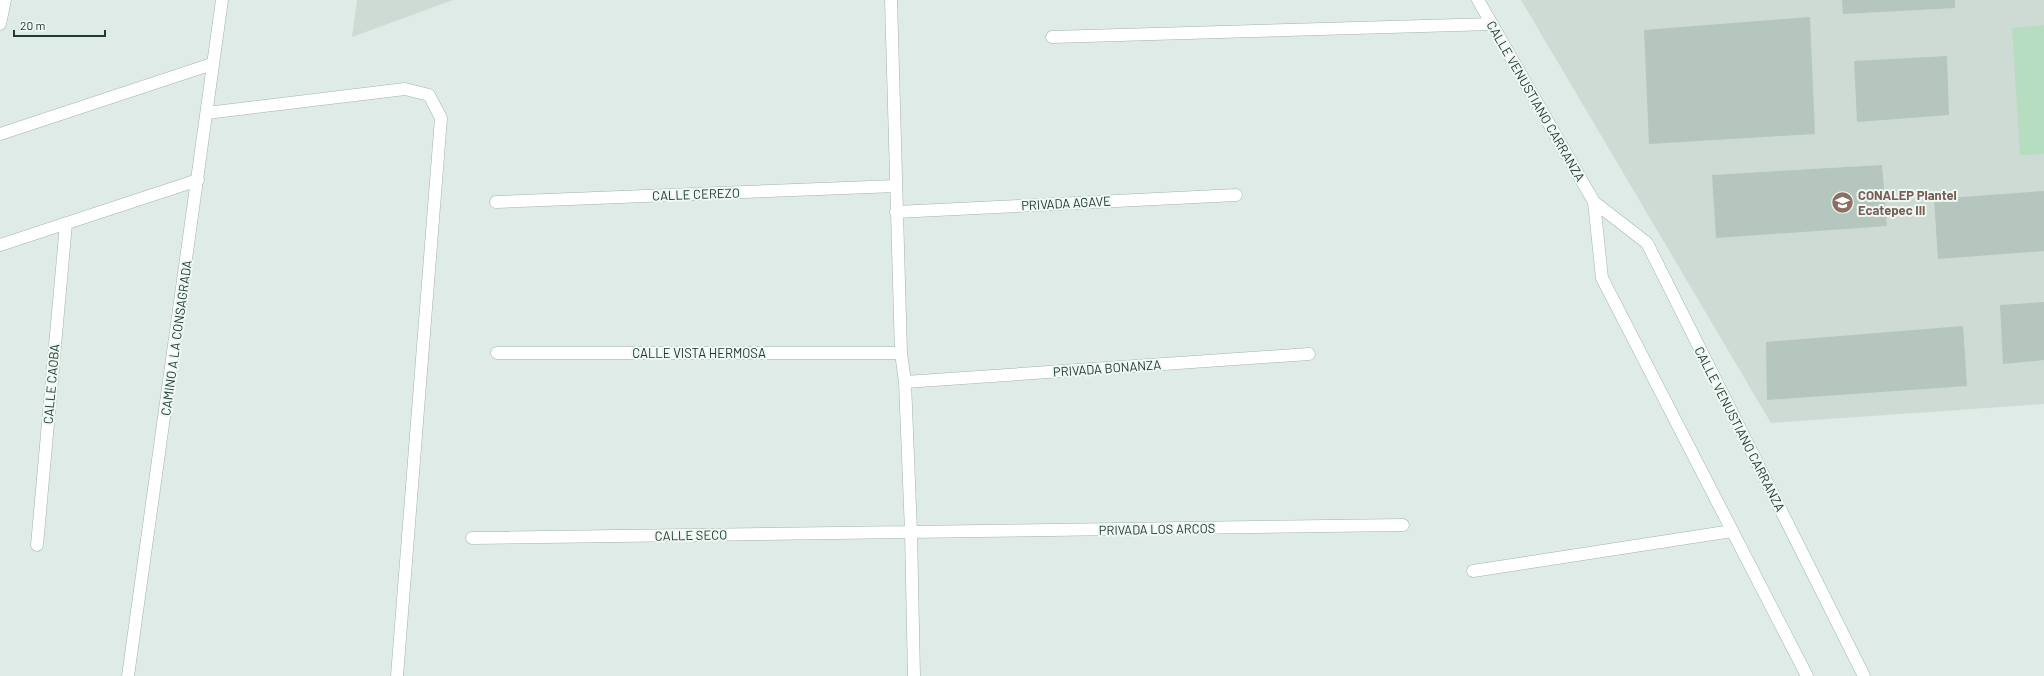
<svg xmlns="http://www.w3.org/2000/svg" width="2044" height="676" font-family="Barlow,sans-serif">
  <rect width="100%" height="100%" fill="#dfebe6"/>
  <!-- built -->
  <path fill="#cedbd4" d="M 357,0 L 453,0 L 352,37 Z
    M 1521,0 L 2044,0 L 2044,404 L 1771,423 Z"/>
  <!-- green -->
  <path fill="#b7ddc1" d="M 2044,25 L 2044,154 L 2020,155 L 2012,28 Z"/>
  <!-- building -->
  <path fill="#b5c6be" d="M 1842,0 L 1955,0 L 1955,8 L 1843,14 Z
    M 1810,17 L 1815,134 L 1649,144 L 1644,30 Z
    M 1947,56 L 1949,115 L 1857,122 L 1854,61 Z
    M 1882,165 L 1887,226 L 1716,238 L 1712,175 Z
    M 2044,191 L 2044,251 L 1938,259 L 1934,199 Z
    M 2044,302 L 2044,360 L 2003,364 L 2000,305 Z
    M 1963,326 L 1967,386 L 1767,400 L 1766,342 Z"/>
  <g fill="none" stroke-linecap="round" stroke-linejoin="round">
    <defs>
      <path id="minor" d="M 891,0 L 901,353 L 905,382 L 911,532 L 914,676
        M 0,24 L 5,0
        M 1052,37 L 1492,24
        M 207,113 L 405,89 L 429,95 L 441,118 L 397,676
        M 0,134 L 212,64
        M 496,202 L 896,186
        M 896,212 L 1236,195
        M 0,245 L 198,180
        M 497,353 L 901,353
        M 905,382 L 1309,354
        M 472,538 L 1403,525
        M 37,545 L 66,224
        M 1473,571 L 1732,531
        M 128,676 L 222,0"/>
      <path id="secondary" d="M 1478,0 L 1594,202 L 1647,243 L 1864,676
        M 1594,202 L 1602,278 L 1807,676"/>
    </defs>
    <!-- minor casing -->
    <use href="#minor" stroke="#a2b3ad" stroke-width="13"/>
    <!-- secondary casing -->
    <use href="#secondary" stroke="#9eb7ad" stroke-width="13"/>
    <!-- minor -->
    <use href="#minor" stroke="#fff" stroke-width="12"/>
    <!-- secondary -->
    <use href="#secondary" stroke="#fff" stroke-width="12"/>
  </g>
  <!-- icons -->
  <defs>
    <symbol id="school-disc" viewBox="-11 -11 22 22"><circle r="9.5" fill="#8d6e63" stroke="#f0f8f3"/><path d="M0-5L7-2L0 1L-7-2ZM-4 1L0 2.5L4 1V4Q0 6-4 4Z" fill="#fff"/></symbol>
  </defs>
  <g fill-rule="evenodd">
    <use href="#school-disc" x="1830" y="190" width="25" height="25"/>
  </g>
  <g text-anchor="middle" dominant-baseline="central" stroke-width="4" stroke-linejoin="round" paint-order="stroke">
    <!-- street labels -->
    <g font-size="13" fill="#203b33" stroke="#f0f8f3">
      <text transform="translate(1536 101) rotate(60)">CALLE VENUSTIANO CARRANZA</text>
      <text transform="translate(696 194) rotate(-2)">CALLE CEREZO</text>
      <text transform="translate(1066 203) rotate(-3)">PRIVADA AGAVE</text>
      <text transform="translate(176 338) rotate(-82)">CAMINO A LA CONSAGRADA</text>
      <text x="699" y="353">CALLE VISTA HERMOSA</text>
      <text transform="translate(1107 368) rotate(-4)">PRIVADA BONANZA</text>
      <text transform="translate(51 384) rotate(-85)">CALLE CAOBA</text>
      <text transform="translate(1740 429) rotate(63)">CALLE VENUSTIANO CARRANZA</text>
      <text transform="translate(1157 529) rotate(-1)">PRIVADA LOS ARCOS</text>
      <text transform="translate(691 535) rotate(-1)">CALLE SECO</text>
    </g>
    <!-- education labels -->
    <g font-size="13" font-weight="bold" fill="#785e54" stroke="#f0f8f3" text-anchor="start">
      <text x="1858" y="195">CONALEP Plantel<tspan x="1858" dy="15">Ecatepec III</tspan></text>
    </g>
  </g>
  <!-- scale -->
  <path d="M14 30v6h91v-6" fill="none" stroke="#203b33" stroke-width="2"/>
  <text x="20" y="30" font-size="12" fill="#203b33" stroke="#f0f8f3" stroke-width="3" paint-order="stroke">20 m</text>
</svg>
